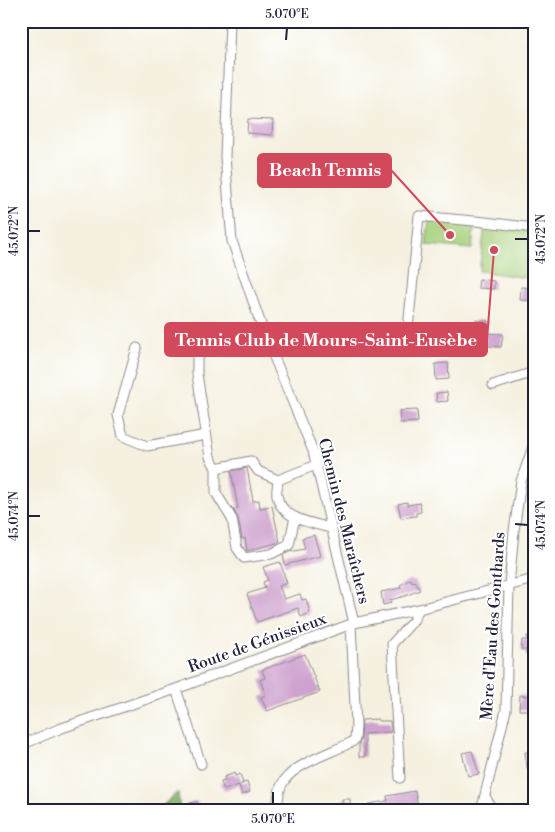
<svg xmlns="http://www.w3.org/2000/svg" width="555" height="832" font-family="'Libre Bodoni',serif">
  <rect width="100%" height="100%" fill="#fff"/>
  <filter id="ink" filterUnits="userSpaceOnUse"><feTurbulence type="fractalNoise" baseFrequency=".02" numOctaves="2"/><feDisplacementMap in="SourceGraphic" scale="10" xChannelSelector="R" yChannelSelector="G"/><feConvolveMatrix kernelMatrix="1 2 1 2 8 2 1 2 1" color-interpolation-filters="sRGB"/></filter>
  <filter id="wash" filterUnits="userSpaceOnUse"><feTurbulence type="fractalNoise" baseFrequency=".0096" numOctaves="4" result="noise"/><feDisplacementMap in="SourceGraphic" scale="20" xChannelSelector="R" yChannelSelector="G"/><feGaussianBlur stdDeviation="1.12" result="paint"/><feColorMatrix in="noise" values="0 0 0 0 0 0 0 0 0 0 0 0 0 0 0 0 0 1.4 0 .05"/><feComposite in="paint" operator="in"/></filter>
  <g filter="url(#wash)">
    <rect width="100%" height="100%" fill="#f5f0df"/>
    <!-- green -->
    <path fill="#a7d07b" stroke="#64795b" d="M 429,220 L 475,224 L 472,249 L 426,245 Z
      M 485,225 L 533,232 L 527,278 L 479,271 Z"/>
    <!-- forest -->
    <path fill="#85b26b" stroke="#546a53" d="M 178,792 L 180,811 L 156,811 Z"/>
    <g id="blocks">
      <!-- building -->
      <path fill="#cea1ce" d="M 248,119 L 273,120 L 272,135 L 247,133 Z
        M 479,279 L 494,281 L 494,289 L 478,288 Z
        M 521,287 L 534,288 L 534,301 L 520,300 Z
        M 475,320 L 488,321 L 487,333 L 503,334 L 501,347 L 474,345 Z
        M 448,363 L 449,379 L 436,380 L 435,364 Z
        M 447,392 L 448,401 L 437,402 L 436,393 Z
        M 417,410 L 418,422 L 400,423 L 399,411 Z
        M 247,468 L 253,501 L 259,500 L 260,508 L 272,506 L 280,542 L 247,551 L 245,538 L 242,539 L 238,518 L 233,509 L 238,508 L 231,471 Z
        M 407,502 L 407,505 L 420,503 L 421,512 L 416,513 L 416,516 L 401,518 L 398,504 Z
        M 314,535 L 320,556 L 285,565 L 283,555 L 289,552 L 305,549 L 302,538 Z
        M 280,562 L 287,583 L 279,586 L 284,599 L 300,594 L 302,600 L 306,599 L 310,613 L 301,617 L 298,608 L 257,622 L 247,594 L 265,588 L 263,582 L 268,580 L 263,567 Z
        M 411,579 L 412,582 L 415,581 L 420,590 L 405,596 L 390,600 L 391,603 L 383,605 L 381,592 L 401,588 L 400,585 Z
        M 527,636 L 534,636 L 534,654 L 526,654 L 526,650 L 521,650 L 522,640 L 527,640 Z
        M 305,654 L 320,692 L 267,711 L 261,697 L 266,695 L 260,680 L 265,678 L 262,670 Z
        M 520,695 L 534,697 L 534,710 L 519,710 Z
        M 378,719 L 378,721 L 390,721 L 391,732 L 365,734 L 365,757 L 359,757 L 359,744 L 361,739 L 362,720 Z
        M 472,751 L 479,774 L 468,776 L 462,753 Z
        M 525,752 L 534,752 L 534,767 L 527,768 Z
        M 235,773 L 235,776 L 240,774 L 243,783 L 241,784 L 247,782 L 250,792 L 242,795 L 239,785 L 224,790 L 221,782 L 225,781 L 224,777 Z
        M 415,791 L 418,806 L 391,811 L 369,811 L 368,804 L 388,801 L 387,796 Z
        M 342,799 L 350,799 L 350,811 L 343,811 Z
        M 197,801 L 200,811 L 188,811 L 185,805 Z"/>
    </g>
  </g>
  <g filter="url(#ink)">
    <use href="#blocks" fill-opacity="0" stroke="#8c898d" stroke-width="1"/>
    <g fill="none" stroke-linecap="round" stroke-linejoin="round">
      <defs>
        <path id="minor" d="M 230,21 L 225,157 L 232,241 L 264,333 L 313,451 L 354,623
          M 408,329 L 419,216 L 485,222 L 534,228
          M 211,342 L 197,358 L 197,374 L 210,457 L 216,468
          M 137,348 L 118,415 L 123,436 L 147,446 L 206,435
          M 493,385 L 534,372
          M 316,465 L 278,480 C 278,484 276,491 277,495 C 280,519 312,523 331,528
          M 278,480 L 258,471 L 251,461 L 216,468 L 216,493 L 232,519 L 237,548 L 244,558 L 271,554 L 289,545 L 295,517
          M 176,689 L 201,764
          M 21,745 L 59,729 L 176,689 L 354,623 L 419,609 L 534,579
          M 400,778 L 392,644 L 413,621 L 419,609
          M 485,796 L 493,811
          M 277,811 C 278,801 278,789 284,781 C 296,763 333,752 352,742 L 355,739 L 356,726 L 351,624
          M 481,811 L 506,710 L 509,586 L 514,531 L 521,481 L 534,444"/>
      </defs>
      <!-- minor casing -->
      <use href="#minor" stroke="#8c898d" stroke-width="11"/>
      <!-- minor -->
      <use href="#minor" stroke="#fff" stroke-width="9"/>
    </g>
  </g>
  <!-- ticks -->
  <path fill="none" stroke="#22223b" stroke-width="2" d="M 286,40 L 287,28M 28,231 L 40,231M 515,239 L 528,239M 28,516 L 40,516M 515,524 L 528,525M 273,804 L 273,792"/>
  <g text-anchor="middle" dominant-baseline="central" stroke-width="4.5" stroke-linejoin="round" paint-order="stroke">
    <!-- street labels -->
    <g font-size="16" fill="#22223b" stroke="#fff">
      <text transform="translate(344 521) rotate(76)">Chemin des Maraîchers</text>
      <text transform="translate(493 626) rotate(-86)">Mère d'Eau des Gonthards</text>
      <text transform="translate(257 643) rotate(-20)">Route de Génissieux</text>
    </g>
  </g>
  <!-- callouts -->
  <path fill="none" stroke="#d1495b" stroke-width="2" d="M450 235L391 170M494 250L487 339"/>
  <g fill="#d1495b" stroke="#fff" stroke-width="2">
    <circle cx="450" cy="235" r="5"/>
    <circle cx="494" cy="250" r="5"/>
  </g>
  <g fill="#d1495b" stroke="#d1495b" stroke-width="2">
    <rect x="258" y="154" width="133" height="33" rx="5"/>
    <rect x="165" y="323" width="322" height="33" rx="5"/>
  </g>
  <g font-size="18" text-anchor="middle" font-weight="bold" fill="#fff">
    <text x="325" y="176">Beach Tennis</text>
    <text x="326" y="346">Tennis Club de Mours-Saint-Eusèbe</text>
  </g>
  <!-- margin -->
  <rect width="555" height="832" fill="none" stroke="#fff" stroke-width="55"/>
  <rect x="28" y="28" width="500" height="776" fill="none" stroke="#22223b" stroke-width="2"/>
  <g font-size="12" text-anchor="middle" fill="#22223b">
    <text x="287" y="18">5.070°E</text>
    <text transform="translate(14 231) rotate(-90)" y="4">45.072°N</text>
    <text transform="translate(541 239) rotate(-90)" y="4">45.072°N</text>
    <text transform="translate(14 516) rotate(-90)" y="4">45.074°N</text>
    <text transform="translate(541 525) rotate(-90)" y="4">45.074°N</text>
    <text x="273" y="823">5.070°E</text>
  </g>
</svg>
